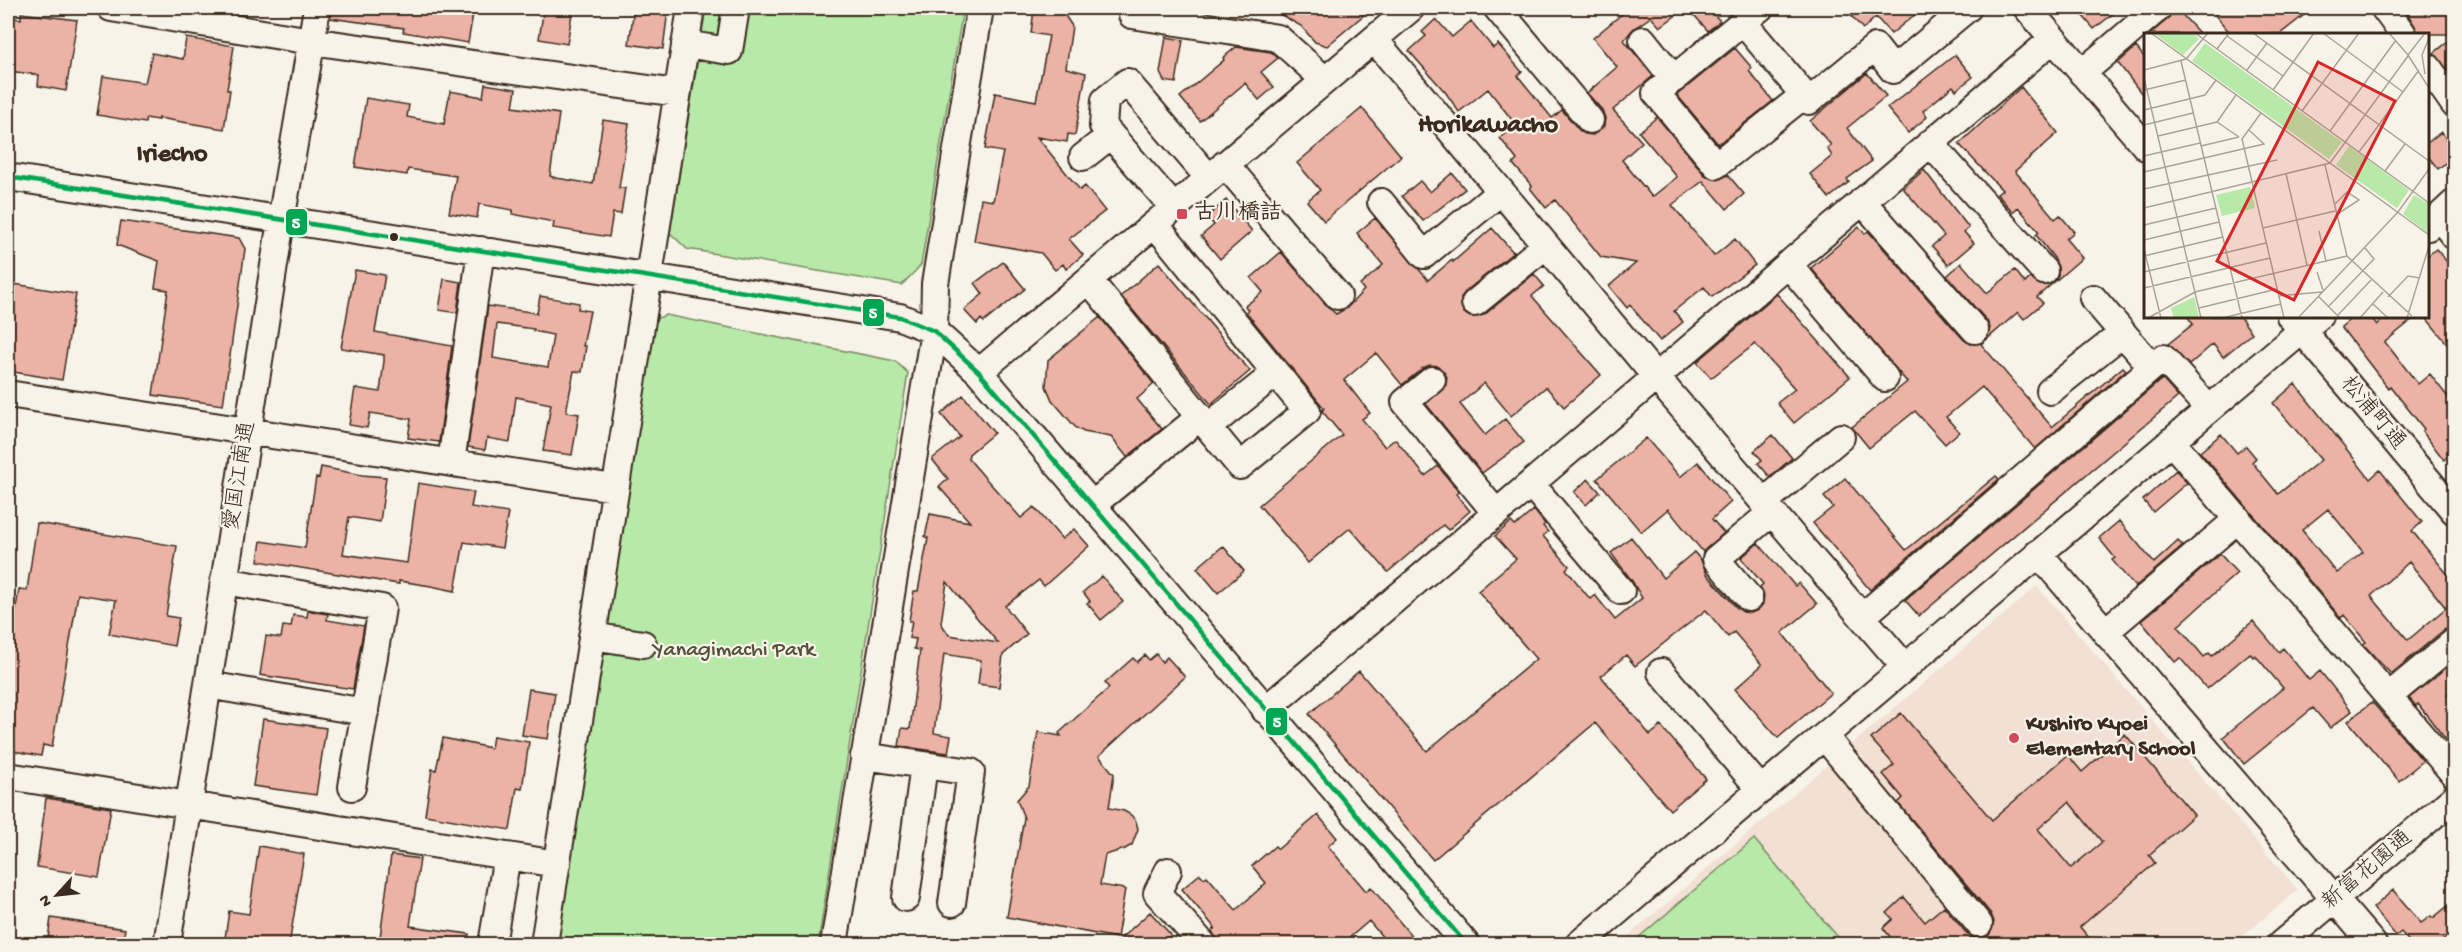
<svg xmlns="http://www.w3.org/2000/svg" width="2462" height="952" font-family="'Gochi Hand','Klee One',sans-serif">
  <rect width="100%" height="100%" fill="#f7f3e8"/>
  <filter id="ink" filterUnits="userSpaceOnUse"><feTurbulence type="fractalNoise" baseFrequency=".0167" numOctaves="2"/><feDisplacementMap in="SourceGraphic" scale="12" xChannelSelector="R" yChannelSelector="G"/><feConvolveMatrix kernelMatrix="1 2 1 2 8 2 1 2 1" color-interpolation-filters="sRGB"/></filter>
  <g filter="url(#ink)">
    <!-- built -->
    <path fill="#f3e0d4" d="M 2037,586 L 2298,890 L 2233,944 L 1619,944 Z"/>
    <!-- green -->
    <path fill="#b7e9a8" stroke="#798a63" stroke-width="1.5" d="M 706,8 L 963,8 L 921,265 L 902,285 L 687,249 L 670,233 Z
      M 666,315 L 895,361 L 908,373 L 818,944 L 557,944 L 655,319 Z
      M 1754,839 L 1844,944 L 1631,944 Z"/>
    <!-- building -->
    <path fill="#ebb2a5" stroke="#3b2a1e" stroke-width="1.5" fill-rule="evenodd" d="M 332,8 L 474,8 L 468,43 L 403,32 L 404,28 L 330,18 Z
      M 544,8 L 573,8 L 567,44 L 539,39 Z
      M 634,8 L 668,10 L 663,49 L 629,44 Z
      M 1269,8 L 1372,8 L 1327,46 L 1315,42 L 1301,26 Z
      M 1629,8 L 1686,8 L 1660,27 L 1651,17 L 1633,29 L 1624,40 L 1653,76 L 1613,110 L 1642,142 L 1622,160 L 1652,197 L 1677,177 L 1639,132 L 1657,117 L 1705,175 L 1718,180 L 1728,175 L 1744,194 L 1727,209 L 1703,181 L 1672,205 L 1714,256 L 1735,239 L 1755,265 L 1712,297 L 1704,287 L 1674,311 L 1683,322 L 1660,341 L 1630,305 L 1627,308 L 1609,286 L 1636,263 L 1601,257 L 1555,200 L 1546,208 L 1530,188 L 1532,186 L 1513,164 L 1517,160 L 1500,138 L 1516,125 L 1488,89 L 1459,112 L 1446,93 L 1409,51 L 1426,36 L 1422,32 L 1436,19 L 1452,37 L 1471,21 L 1493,48 L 1498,44 L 1522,72 L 1518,76 L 1552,118 L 1562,110 L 1579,130 L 1585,134 L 1593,135 L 1604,126 L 1605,118 L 1602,110 L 1587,93 L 1617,67 L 1593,38 Z
      M 1688,8 L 1708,8 L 1720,21 L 1708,31 Z
      M 1844,8 L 1923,8 L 1891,34 L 1876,17 L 1863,29 Z
      M 2076,8 L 2120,8 L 2094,29 Z
      M 2176,8 L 2200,34 L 2150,34 L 2168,19 Z
      M 2209,8 L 2313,8 L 2280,34 L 2231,34 Z
      M 2404,8 L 2454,8 L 2454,34 L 2418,34 L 2415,26 Z
      M 1034,10 L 1064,14 L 1072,26 L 1066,68 L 1086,73 L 1075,135 L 1068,134 L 1067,142 L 1037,137 L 1080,190 L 1085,186 L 1105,211 L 1069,239 L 1083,255 L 1066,269 L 1063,264 L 1055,270 L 1041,253 L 974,241 L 981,199 L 993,201 L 1003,152 L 985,149 L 995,93 L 1036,101 L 1049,36 L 1031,33 Z
      M 21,13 L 77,20 L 66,91 L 38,86 L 39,75 L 8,71 L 8,17 L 21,19 Z
      M 1166,37 L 1183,40 L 1176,83 L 1164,81 L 1160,73 Z
      M 2454,37 L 2454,79 L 2434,53 Z
      M 186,38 L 234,46 L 227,90 L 230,90 L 224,129 L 158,118 L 158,120 L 146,118 L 145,123 L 97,115 L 103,76 L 145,83 L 152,53 L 183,59 Z
      M 1236,47 L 1271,52 L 1278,58 L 1261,72 L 1274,87 L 1259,100 L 1245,83 L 1200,121 L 1180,97 L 1224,60 L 1223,58 Z
      M 2136,47 L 2145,58 L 2145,98 L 2118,63 Z
      M 1735,48 L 1752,68 L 1749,71 L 1773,101 L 1718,144 L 1677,95 Z
      M 1955,55 L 1973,77 L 1956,90 L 1953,86 L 1923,111 L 1927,117 L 1908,133 L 1887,108 Z
      M 1867,73 L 1886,96 L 1847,128 L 1872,161 L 1847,179 L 1849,182 L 1829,198 L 1810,174 L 1832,156 L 1827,148 L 1831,145 L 1810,121 Z
      M 485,84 L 516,89 L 513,107 L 559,114 L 550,176 L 556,178 L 593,184 L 603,120 L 629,124 L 619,188 L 625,188 L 621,214 L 613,213 L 609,237 L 553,228 L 554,222 L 512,214 L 513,210 L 479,204 L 477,218 L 449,213 L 456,176 L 408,169 L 407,175 L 355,167 L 366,98 L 409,105 L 407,117 L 444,124 L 450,91 L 483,97 Z
      M 2021,87 L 2058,133 L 2015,171 L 2055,219 L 2060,215 L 2074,232 L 2066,239 L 2082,258 L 2037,297 L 2043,303 L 2024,319 L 2018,312 L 1986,340 L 1990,328 L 1987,321 L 1947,276 L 1961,263 L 1987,293 L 2015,270 L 2025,283 L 2030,278 L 2040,285 L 2053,283 L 2058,275 L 2058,267 L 2054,258 L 2036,235 L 2039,232 L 2018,207 L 2013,212 L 1997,194 L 2002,190 L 1959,144 Z
      M 1362,108 L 1401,156 L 1324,221 L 1307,201 L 1320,190 L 1297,163 Z
      M 2441,132 L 2447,140 L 2454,134 L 2454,156 L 2438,169 L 2427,155 L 2427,143 Z
      M 1924,170 L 1969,228 L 1964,232 L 1974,243 L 1948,265 L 1932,246 L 1944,236 L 1903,188 Z
      M 1452,173 L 1465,189 L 1423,221 L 1402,196 L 1420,181 L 1430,192 Z
      M 1226,200 L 1252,231 L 1220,259 L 1201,236 L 1214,225 L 1207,217 Z
      M 1375,218 L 1428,280 L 1452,260 L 1453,262 L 1492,228 L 1513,252 L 1515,251 L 1465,292 L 1461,298 L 1463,312 L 1470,317 L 1484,315 L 1534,274 L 1544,286 L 1532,296 L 1601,375 L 1564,407 L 1546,387 L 1511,416 L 1484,383 L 1460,404 L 1485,435 L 1505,419 L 1524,442 L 1482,473 L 1426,404 L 1446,385 L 1447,377 L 1438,366 L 1430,365 L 1423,368 L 1402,385 L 1376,353 L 1344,380 L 1370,413 L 1362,419 L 1385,447 L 1395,439 L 1425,476 L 1438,466 L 1459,492 L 1456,494 L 1470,511 L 1448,530 L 1443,525 L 1388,572 L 1350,528 L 1308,563 L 1259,505 L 1342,435 L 1322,411 L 1324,408 L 1246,312 L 1248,310 L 1245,306 L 1263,292 L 1251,278 L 1281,252 L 1327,306 L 1336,314 L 1347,308 L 1364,290 L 1360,285 L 1383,265 L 1357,233 Z
      M 121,221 L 239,238 L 245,249 L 223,405 L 153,395 L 168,290 L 155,288 L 159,261 L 117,245 Z
      M 1859,227 L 1865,234 L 1868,231 L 1964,340 L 1971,344 L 1984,342 L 1981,344 L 2052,427 L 2123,367 L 2126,370 L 2035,449 L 1982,387 L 1946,417 L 1959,432 L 1945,444 L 1915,411 L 1869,448 L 1852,427 L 1907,382 L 1811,268 Z
      M 2436,249 L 2454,270 L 2454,352 L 2427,319 L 2427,256 Z
      M 1003,262 L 1025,289 L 984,322 L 981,319 L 977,324 L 964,310 L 983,294 L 975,283 Z
      M 1159,263 L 1250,371 L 1211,404 L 1121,296 Z
      M 355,270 L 385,275 L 375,332 L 452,346 L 439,442 L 408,438 L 411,419 L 370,413 L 367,428 L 349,425 L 355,388 L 380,392 L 384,361 L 384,355 L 341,348 Z
      M 444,279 L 461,282 L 457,313 L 439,310 Z
      M 14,284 L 76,294 L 62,380 L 8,371 L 8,328 Z
      M 1777,294 L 1850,377 L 1794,423 L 1777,403 L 1795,389 L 1755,344 L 1711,378 L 1697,362 Z
      M 540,296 L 579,303 L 578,309 L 590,311 L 583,346 L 586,346 L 582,372 L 574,371 L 566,412 L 579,414 L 572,455 L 543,451 L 551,404 L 516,397 L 510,442 L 487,438 L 485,450 L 468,447 L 488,306 L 537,313 ZM 497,324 L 534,329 L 533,331 L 553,335 L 548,367 L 493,358 Z
      M 2187,316 L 2239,316 L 2252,333 L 2223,357 L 2213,344 L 2189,365 L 2168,344 L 2193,324 Z
      M 2354,316 L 2370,316 L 2377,325 L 2387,316 L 2417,316 L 2385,342 L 2418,384 L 2430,374 L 2454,405 L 2454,451 L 2444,460 L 2422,431 L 2424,429 L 2390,386 L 2388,388 L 2341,327 Z
      M 1100,317 L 1154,384 L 1137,399 L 1162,429 L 1127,457 L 1111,437 L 1084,432 L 1076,428 L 1052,400 L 1046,386 L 1048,360 Z
      M 2162,379 L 2178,397 L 1919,616 L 1905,600 Z
      M 2295,384 L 2370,479 L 2380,470 L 2400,495 L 2422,522 L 2412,531 L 2454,582 L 2454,627 L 2444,630 L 2391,674 L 2363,644 L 2366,642 L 2344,615 L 2341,618 L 2200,452 L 2221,434 L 2237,453 L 2246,446 L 2256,458 L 2252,462 L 2278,494 L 2321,460 L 2273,403 ZM 2328,509 L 2363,552 L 2337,573 L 2302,530 ZM 2409,562 L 2446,608 L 2408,640 L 2371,596 Z
      M 963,395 L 994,433 L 969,454 L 968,458 L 987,480 L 1021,518 L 1034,507 L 1062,539 L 1074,529 L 1089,546 L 1044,586 L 1039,580 L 1005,606 L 1027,634 L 1003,655 L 999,687 L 978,684 L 981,660 L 944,654 L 934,733 L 951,736 L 948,753 L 899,746 L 902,728 L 910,729 L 920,650 L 914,649 L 916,639 L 909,638 L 912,621 L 909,621 L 914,591 L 918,591 L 928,538 L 925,537 L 930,514 L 970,522 L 939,487 L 948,479 L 932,459 L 960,437 L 941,414 ZM 947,582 L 998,643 L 949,635 L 941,623 Z
      M 1773,435 L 1792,458 L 1770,477 L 1758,463 L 1762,460 L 1754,451 Z
      M 1646,438 L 1680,477 L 1698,462 L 1731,502 L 1712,519 L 1724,533 L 1703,552 L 1668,509 L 1641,532 L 1597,479 Z
      M 321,467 L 362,475 L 386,477 L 380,522 L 349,517 L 343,554 L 407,563 L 418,483 L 474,492 L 471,507 L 508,513 L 502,548 L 464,542 L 455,591 L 431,586 L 399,581 L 399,584 L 258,561 L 261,541 L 305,548 L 316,477 L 319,478 Z
      M 2176,470 L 2187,483 L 2153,512 L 2143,500 Z
      M 1996,476 L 1999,479 L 1870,590 L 1813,523 L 1833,507 L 1824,497 L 1845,478 L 1906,550 Z
      M 1588,479 L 1600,492 L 1586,505 L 1574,492 Z
      M 1534,510 L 1545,524 L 1543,526 L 1548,532 L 1543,536 L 1569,566 L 1566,569 L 1590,599 L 1595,595 L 1615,620 L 1642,598 L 1632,581 L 1611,553 L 1631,537 L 1663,578 L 1694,552 L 1701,560 L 1707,574 L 1736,607 L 1743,612 L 1751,613 L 1758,610 L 1763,604 L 1764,595 L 1760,587 L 1763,584 L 1741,558 L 1758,543 L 1795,586 L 1799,583 L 1817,604 L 1782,633 L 1831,693 L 1778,738 L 1735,689 L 1762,665 L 1734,632 L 1728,637 L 1706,610 L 1635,666 L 1626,655 L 1601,676 L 1650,735 L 1661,726 L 1706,779 L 1670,810 L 1595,723 L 1433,860 L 1309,714 L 1359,671 L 1427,751 L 1536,659 L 1478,591 L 1516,559 L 1495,536 L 1511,522 L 1515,526 Z
      M 2119,521 L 2154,563 L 2178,541 L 2183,546 L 2135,587 L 2112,560 L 2115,558 L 2099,538 Z
      M 37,523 L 177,546 L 166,616 L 179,618 L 174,646 L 109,634 L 116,600 L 78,594 L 52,747 L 43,745 L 41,756 L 8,750 L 8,659 L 19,589 L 27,590 Z
      M 1223,546 L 1244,571 L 1218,593 L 1197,568 Z
      M 2220,554 L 2237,573 L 2178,626 L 2204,657 L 2209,653 L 2212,656 L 2253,621 L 2279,652 L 2283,648 L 2309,680 L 2320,671 L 2352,711 L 2330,728 L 2313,708 L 2244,764 L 2223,737 L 2283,688 L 2255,655 L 2253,657 L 2250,653 L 2207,689 L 2180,658 L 2175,662 L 2141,621 Z
      M 1102,576 L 1123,602 L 1101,620 L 1087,603 L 1090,601 L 1083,592 Z
      M 308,611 L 328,614 L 327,620 L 364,626 L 353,689 L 260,675 L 266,636 L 281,638 L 283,626 L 291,627 L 293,615 L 307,617 Z
      M 1156,654 L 1162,662 L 1167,657 L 1185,677 L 1099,756 L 1114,774 L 1109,808 L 1124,811 L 1131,815 L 1136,821 L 1138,829 L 1132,845 L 1125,849 L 1105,855 L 1100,885 L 1125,889 L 1117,938 L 1007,917 L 1024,818 L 1017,800 L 1029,786 L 1038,732 L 1061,736 L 1059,733 L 1109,688 L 1105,683 L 1133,658 L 1137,662 L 1145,655 L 1149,660 Z
      M 2454,661 L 2454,688 L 2447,694 L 2454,703 L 2454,750 L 2418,704 L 2416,706 L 2409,698 Z
      M 529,689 L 555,693 L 548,739 L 522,735 Z
      M 2372,702 L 2423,761 L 2399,781 L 2348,721 Z
      M 1901,713 L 1992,820 L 2068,755 L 2082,772 L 2125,734 L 2194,815 L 2149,855 L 2155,863 L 2080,927 L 2095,945 L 1897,945 L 1883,928 L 1893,919 L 1887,913 L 1904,897 L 1925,922 L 1944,906 L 1967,934 L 1974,938 L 1982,939 L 1989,935 L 1994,922 L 1991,914 L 1898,803 L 1903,798 L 1883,774 L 1894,765 L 1871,739 ZM 2069,802 L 2102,842 L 2071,868 L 2038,829 Z
      M 263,719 L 326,728 L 316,795 L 253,786 Z
      M 493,736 L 529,742 L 522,789 L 517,788 L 510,830 L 425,815 L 432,769 L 436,770 L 443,738 L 491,748 Z
      M 46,798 L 111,808 L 99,877 L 37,867 Z
      M 1318,815 L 1337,838 L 1328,846 L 1366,891 L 1371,887 L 1419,945 L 1389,945 L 1369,921 L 1341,945 L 1221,945 L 1217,940 L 1212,931 L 1215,928 L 1182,889 L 1200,874 L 1204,878 L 1207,876 L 1236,910 L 1266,883 L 1252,866 L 1275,846 L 1278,849 Z
      M 259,846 L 304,854 L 289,945 L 224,945 L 229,911 L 249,914 Z
      M 391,855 L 420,859 L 410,926 L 469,934 L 469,945 L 379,945 Z
      M 2393,890 L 2421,923 L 2431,916 L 2433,918 L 2454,901 L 2454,931 L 2438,945 L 2412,945 L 2401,932 L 2396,936 L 2373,908 Z
      M 1150,912 L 1171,935 L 1160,945 L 1133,945 L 1137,941 L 1121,938 Z
      M 51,918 L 125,929 L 122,945 L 47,945 Z"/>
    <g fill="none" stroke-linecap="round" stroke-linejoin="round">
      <defs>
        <path id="minor" d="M 111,8 L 311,41 L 677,93
          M 1133,8 L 1132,15 L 1278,38 L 1325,80
          M 1497,8 L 1590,120
          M 2027,8 L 2146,147
          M 2384,8 L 2403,34
          M 1743,22 L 1804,95 L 1716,165 L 1656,93 L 1760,8
          M 1374,39 L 1656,377 L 1905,667
          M 1643,40 L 1674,79
          M 685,44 L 729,51 L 736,8
          M 2428,67 L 2454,104
          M 2082,73 L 2158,8
          M 1804,95 L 1809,101 L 1875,47 L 1893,70 L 1968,8
          M 1930,143 L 2044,271
          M 1083,157 L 1111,135
          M 1225,164 L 1338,296
          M 8,177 C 305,224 603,268 900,317 L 934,331 L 979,372 L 1466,944
          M 1862,201 L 1975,330
          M 1381,202 L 1424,255 L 1501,191
          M 1174,208 L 1103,126 L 1105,100 L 1127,82 L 1209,178
          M 2439,217 L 2454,236
          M 2428,227 L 2454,203
          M 1788,264 L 1885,378
          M 1089,280 L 1208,427 L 1276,373 L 1155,224
          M 2093,298 L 2152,367
          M 1475,303 L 1546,245
          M 2290,316 L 2454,511
          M 979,372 L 1411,8
          M 1432,380 L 1405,402 L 1496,513
          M 2050,391 L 2123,333
          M 8,394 L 614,488
          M 1208,427 L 1240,466 L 1307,411 L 1276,373
          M 2171,441 L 2454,774
          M 451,463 L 481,250
          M 1531,484 L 1621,591
          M 1764,502 L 1841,437
          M 1092,505 L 1200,417
          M 2038,553 L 2373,944
          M 224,581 L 382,608 L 352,787
          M 1749,598 L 1716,559 L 1772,512
          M 1862,617 L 2163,358 L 2209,409
          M 2105,632 L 2238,519
          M 592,636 L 643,644
          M 1661,672 L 1761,790
          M 208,685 L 365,712
          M 2389,696 L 2454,642
          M 1265,710 L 2053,39
          M 1824,736 L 1979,924
          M 864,756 L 971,772 L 952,903
          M 8,776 L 557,864
          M 1168,871 L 1157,893 L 1203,944
          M 906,898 L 924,765
          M 167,944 L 281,221 L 317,8
          M 492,944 L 507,856
          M 544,944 L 691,8
          M 834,944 L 934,331 L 935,284 L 980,8
          M 1579,944 L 2319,316
          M 2281,944 L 2454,798"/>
      </defs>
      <!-- minor casing -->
      <use href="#minor" stroke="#3b2a1e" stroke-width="30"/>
      <!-- minor -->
      <use href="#minor" stroke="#f7f3e8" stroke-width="26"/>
      <defs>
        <path id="bus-1" d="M 8,177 C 305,224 603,268 900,317 L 934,331 L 979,372 L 1466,944"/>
      </defs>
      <!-- bus-1 casing -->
      <use href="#bus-1" stroke="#f7f3e8" stroke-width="9"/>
      <!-- bus-1 -->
      <use href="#bus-1" stroke="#00a651" stroke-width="4.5"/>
    </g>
  </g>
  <!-- markers -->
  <g fill="#d1495b" stroke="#f7f3e8" stroke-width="2">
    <rect x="1176" y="208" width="12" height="12" rx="3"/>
    <circle cx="2014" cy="738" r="6"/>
  </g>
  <circle fill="#3b2a1e" stroke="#f7f3e8" stroke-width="2" cx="394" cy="237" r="5"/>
  <g text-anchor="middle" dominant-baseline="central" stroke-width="4.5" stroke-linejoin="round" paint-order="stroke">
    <!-- poi labels -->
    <g font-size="22" font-weight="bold" fill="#3b2a1e" stroke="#f7f3e8" text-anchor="start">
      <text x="1194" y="214">古川橋詰</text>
      <text x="2026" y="725">Kushiro Kyoei<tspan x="2026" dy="25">Elementary School</tspan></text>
    </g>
    <!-- street labels -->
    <g font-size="22" fill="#3b2a1e" stroke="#f7f3e8">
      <text transform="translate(2372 414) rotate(50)">松浦町通</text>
      <text transform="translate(241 476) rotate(-81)">愛国江南通</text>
      <text transform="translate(2368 871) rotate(-40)">新富花園通</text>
    </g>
    <!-- park labels -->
    <g font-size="22" fill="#54503a" stroke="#f7f3e8">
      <text x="734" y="651">Yanagimachi Park</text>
    </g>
    <!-- quarter labels -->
    <g font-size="26" font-weight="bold" fill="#3b2a1e" stroke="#f7f3e8">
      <text x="1488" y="126">Horikawacho</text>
      <text x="172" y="155">Iriecho</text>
    </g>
  </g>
  <!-- overview -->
  <g transform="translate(2144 33)">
    <rect width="285" height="285" fill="#f7f3e8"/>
    <path d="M 10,0 L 49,0 L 55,6 L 39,22 ZM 61,10 L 198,109 L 185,126 L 48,28 ZM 205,113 L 265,157 L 253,175 L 192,132 ZM 106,154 L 111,175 L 78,183 L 72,162 ZM 270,162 L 285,171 L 285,201 L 259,181 ZM 50,264 L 55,285 L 30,285 L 27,275 Z" fill="#b7e9a8"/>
    <path fill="none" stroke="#aca397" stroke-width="1.5" d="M 7,0 L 285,202M 51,0 L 285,170M 109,0 L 285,128M 179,0 L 259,59M 245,0 L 264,22M 281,0 L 264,22 L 285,55M 83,3 L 139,43M 73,16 L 85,0M 37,28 L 98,285M 0,37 L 42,26 L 64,0M 103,37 L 123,10M 281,41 L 278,22 L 285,5M 0,45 L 57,285M 0,57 L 42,47M 129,57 L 170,0M 0,77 L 61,62 L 72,47M 158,78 L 215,0M 117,80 L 98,106 L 140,285M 73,89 L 95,104M 0,92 L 49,80M 186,98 L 252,7M 14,103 L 73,89 L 92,62M 57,113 L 95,104M 215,119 L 275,37M 0,123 L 56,110M 181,132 L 203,223 L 268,283M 241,138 L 261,111M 0,139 L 120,111 L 105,97M 142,141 L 163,232M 0,156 L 133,127M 190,172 L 203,159 L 215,167 L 192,182M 0,175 L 186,130 L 264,23M 0,192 L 72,175M 119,195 L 191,178M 175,198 L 182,228M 0,207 L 75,189M 0,216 L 17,285M 0,223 L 79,204M 0,239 L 122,210M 173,239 L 179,257M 0,255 L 126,225M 135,263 L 178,259M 174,263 L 196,285M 244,264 L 264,243 L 276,245M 229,271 L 244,285M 185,273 L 230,226 L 221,215M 55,275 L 133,256M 194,282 L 227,247M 4,285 L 51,259 L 203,223M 78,285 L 137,271M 154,285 L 254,179 L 285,136M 216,285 L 239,259M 263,285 L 285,213"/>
    <path fill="#d62828" fill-opacity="0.15" stroke="#d62828" stroke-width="3" d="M 174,29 L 251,68 L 150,267 L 73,228 Z"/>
    <rect width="285" height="285" fill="none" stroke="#3b2a1e" stroke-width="3"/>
  </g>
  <g stroke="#f7f3e8" stroke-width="2">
    <rect x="285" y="208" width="23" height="28" rx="6" fill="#00a651"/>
    <rect x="862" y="298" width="23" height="29" rx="6" fill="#00a651"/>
    <rect x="1265" y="707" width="23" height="29" rx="6" fill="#00a651"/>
  </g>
  <g font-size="16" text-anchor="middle" font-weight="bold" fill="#fff">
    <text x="296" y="228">5</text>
    <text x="873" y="318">5</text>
    <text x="1277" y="727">5</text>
  </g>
  <!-- margin -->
  <rect width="2462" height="952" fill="none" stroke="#f7f3e8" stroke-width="30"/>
  <rect x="15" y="15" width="2432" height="922" fill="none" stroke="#3b2a1e" stroke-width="2" filter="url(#ink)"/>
  <!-- north arrow -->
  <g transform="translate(57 895) rotate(243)" stroke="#f7f3e8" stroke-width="4.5" paint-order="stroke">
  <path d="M0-4.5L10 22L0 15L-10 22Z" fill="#3b2a1e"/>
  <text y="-9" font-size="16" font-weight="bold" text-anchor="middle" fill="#3b2a1e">N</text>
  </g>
</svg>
